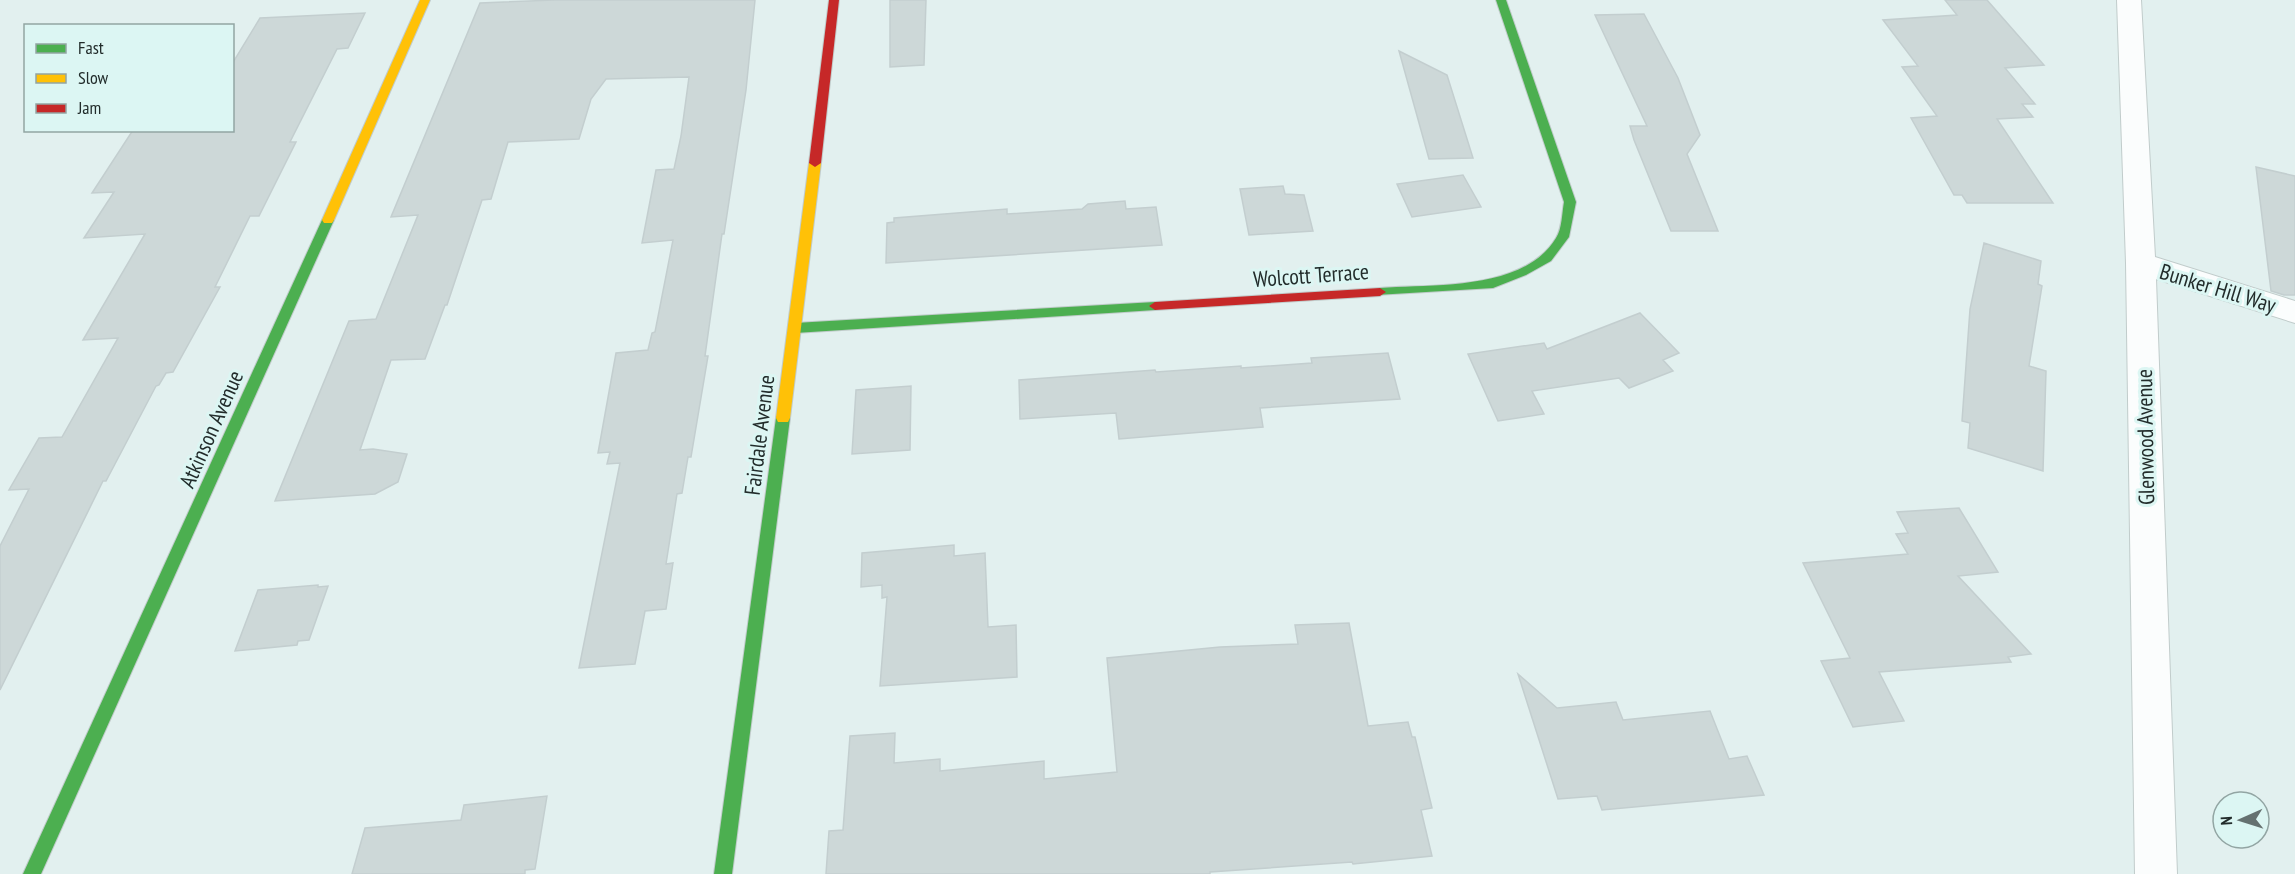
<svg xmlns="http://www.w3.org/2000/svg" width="2295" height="874" font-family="'PT Sans Narrow',sans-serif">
  <rect width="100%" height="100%" fill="#e2f0ef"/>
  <!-- building -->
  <path fill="#cdd8d8" stroke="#c3cecf" stroke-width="1.5" d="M 554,0 L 755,0 L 746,90 L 724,234 L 722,234 L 705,356 L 708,356 L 691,457 L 688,457 L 682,493 L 677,494 L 666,564 L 673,563 L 666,609 L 645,611 L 635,664 L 579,668 L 620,463 L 607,464 L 610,452 L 598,453 L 616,353 L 648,350 L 652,333 L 655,332 L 673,240 L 642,243 L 656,170 L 674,169 L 681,136 L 689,77 L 606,79 L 591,99 L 579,139 L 508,142 L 491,199 L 482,200 L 447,305 L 445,305 L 425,359 L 391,360 L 360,450 L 373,449 L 407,454 L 398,482 L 375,494 L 275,501 L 349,321 L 376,319 L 418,215 L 391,217 L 480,3 Z
    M 890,0 L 926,0 L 924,65 L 890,67 Z
    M 1945,0 L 1987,0 L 2044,65 L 2005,68 L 2035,104 L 2022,104 L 2033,117 L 1997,119 L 2053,203 L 1967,203 L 1962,195 L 1954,195 L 1911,118 L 1937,116 L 1902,67 L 1918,66 L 1883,20 L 1957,15 Z
    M 365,13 L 348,48 L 337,49 L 290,142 L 296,142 L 259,216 L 250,216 L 215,287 L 220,287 L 173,372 L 166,373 L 159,385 L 156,386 L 106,481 L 103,481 L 0,690 L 0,546 L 29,489 L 9,490 L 39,438 L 62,437 L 118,338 L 83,340 L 145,234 L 84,238 L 114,192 L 92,193 L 133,130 L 232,130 L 232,64 L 260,18 Z
    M 1644,14 L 1678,78 L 1700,135 L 1687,154 L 1718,231 L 1671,231 L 1634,140 L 1630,126 L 1647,126 L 1595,15 Z
    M 1399,51 L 1447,75 L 1473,158 L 1429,159 Z
    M 2256,167 L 2295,176 L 2295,295 L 2284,295 L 2271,291 Z
    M 1463,175 L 1481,207 L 1412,217 L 1397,184 Z
    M 1283,186 L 1285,194 L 1304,195 L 1313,231 L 1249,235 L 1240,189 Z
    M 1125,201 L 1126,209 L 1156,207 L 1162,245 L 886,263 L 887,223 L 894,222 L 894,218 L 1007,209 L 1007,214 L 1082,209 L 1088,204 Z
    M 1984,243 L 2041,261 L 2038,284 L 2042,286 L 2029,366 L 2046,371 L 2043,471 L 1968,448 L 1970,423 L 1962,421 L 1970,309 Z
    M 1640,313 L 1679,353 L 1663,360 L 1673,371 L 1629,388 L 1619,378 L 1532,391 L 1544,414 L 1498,421 L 1468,354 L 1544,343 L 1547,349 Z
    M 1388,353 L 1400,399 L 1260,408 L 1263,427 L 1119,439 L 1116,413 L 1020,419 L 1019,380 L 1155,370 L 1156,372 L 1241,366 L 1241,368 L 1312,363 L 1311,358 Z
    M 911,386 L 910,450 L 852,454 L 856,390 Z
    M 1959,508 L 1998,572 L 1958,576 L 2031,654 L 2008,657 L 2011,662 L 1879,672 L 1904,721 L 1853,727 L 1821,661 L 1850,658 L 1803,563 L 1908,554 L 1896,534 L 1908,533 L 1897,512 Z
    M 954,545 L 954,556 L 985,553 L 988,627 L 1016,625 L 1017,677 L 880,686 L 887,597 L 882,598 L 882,585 L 861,587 L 862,553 Z
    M 318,585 L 318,587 L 328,586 L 309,640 L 298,641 L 297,645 L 235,651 L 258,590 Z
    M 1349,623 L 1368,726 L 1408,722 L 1412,737 L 1415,737 L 1432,808 L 1421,810 L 1432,856 L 1353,864 L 1352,862 L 1210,872 L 1210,874 L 826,874 L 829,831 L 843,830 L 850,736 L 895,733 L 894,763 L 940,759 L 940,771 L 1044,761 L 1044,779 L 1117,772 L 1107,658 L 1220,647 L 1298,644 L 1295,625 Z
    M 1518,674 L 1557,708 L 1616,702 L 1623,720 L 1710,711 L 1729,759 L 1747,756 L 1764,795 L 1602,810 L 1597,796 L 1558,799 Z
    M 547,796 L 535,869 L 525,870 L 525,874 L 352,874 L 365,828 L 461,820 L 464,805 Z"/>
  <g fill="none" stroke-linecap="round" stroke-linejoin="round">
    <defs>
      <path id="street" d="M 2117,0 L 2141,0 L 2155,257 L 2295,301 L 2295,323 L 2156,279 L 2177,874 L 2135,874 L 2126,263 Z"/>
      <path id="fast" d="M 1496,0 L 1506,0 L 1576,202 L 1569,237 L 1551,261 L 1526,275 L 1493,288 L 1376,295 L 1374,292 L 1380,288 C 1434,284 1524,291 1556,238 C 1562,229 1562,213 1564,202 Z
        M 328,216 L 334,220 L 41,874 L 23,874 L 322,220 Z
        M 1155,302 L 1161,306 L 1155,310 L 795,333 L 789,328 L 795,323 Z
        M 783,413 L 788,414 L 790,418 L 732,874 L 714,874 L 776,418 L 778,414 Z"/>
      <path id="slow" d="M 420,0 L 430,0 L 334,220 L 332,223 L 324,223 L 322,220 Z
        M 815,159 L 821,163 L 790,418 L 788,422 L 778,422 L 776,418 L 809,163 Z"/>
      <path id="jam" d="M 829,0 L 839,0 L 821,163 L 815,167 L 809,163 Z
        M 1380,288 L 1386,292 L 1380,296 L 1155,310 L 1149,306 L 1155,302 Z"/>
    </defs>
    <!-- street casing -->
    <use href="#street" stroke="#c1cccb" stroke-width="2"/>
    <!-- fast casing -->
    <use href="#fast" stroke="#c1cccb" stroke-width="2"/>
    <!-- slow casing -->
    <use href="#slow" stroke="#c1cccb" stroke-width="2"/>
    <!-- jam casing -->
    <use href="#jam" stroke="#c1cccb" stroke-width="2"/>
    <!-- street -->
    <use href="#street" fill="#fbfdfd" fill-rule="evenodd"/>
    <!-- fast -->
    <use href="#fast" fill="#4caf50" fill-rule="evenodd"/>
    <!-- slow -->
    <use href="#slow" fill="#ffc107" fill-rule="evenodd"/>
    <!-- jam -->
    <use href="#jam" fill="#c62828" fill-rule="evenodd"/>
  </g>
  <g text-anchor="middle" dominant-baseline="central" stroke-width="6" stroke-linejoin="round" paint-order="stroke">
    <!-- street labels -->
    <g font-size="22" fill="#222c2b" stroke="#dcf6f3">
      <text transform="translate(1311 275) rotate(-4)">Wolcott Terrace</text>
      <text transform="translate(2218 288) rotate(17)">Bunker Hill Way</text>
      <text transform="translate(211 429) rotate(-66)">Atkinson Avenue</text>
      <text transform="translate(759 435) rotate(-83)">Fairdale Avenue</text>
      <text transform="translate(2145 437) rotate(-91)">Glenwood Avenue</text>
    </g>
  </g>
  <!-- legend -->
  <rect x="24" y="24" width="210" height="108" fill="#dcf6f3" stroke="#92a5a3" stroke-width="1.5"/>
  <rect x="36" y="44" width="30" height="9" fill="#4caf50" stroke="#92a5a3" stroke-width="1.5"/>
  <text x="78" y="54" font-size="18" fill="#222c2b">Fast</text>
  <rect x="36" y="74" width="30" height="9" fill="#ffc107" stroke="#92a5a3" stroke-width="1.5"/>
  <text x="78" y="84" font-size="18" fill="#222c2b">Slow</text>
  <rect x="36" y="104" width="30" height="9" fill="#c62828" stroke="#92a5a3" stroke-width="1.5"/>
  <text x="78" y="114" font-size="18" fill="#222c2b">Jam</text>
  <!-- north arrow -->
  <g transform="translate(2241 820) rotate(267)"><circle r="28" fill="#dcf6f3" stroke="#92a5a3" stroke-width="1.5"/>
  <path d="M0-4.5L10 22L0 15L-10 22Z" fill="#657170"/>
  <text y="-9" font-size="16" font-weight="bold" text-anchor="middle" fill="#222c2b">N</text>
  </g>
</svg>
